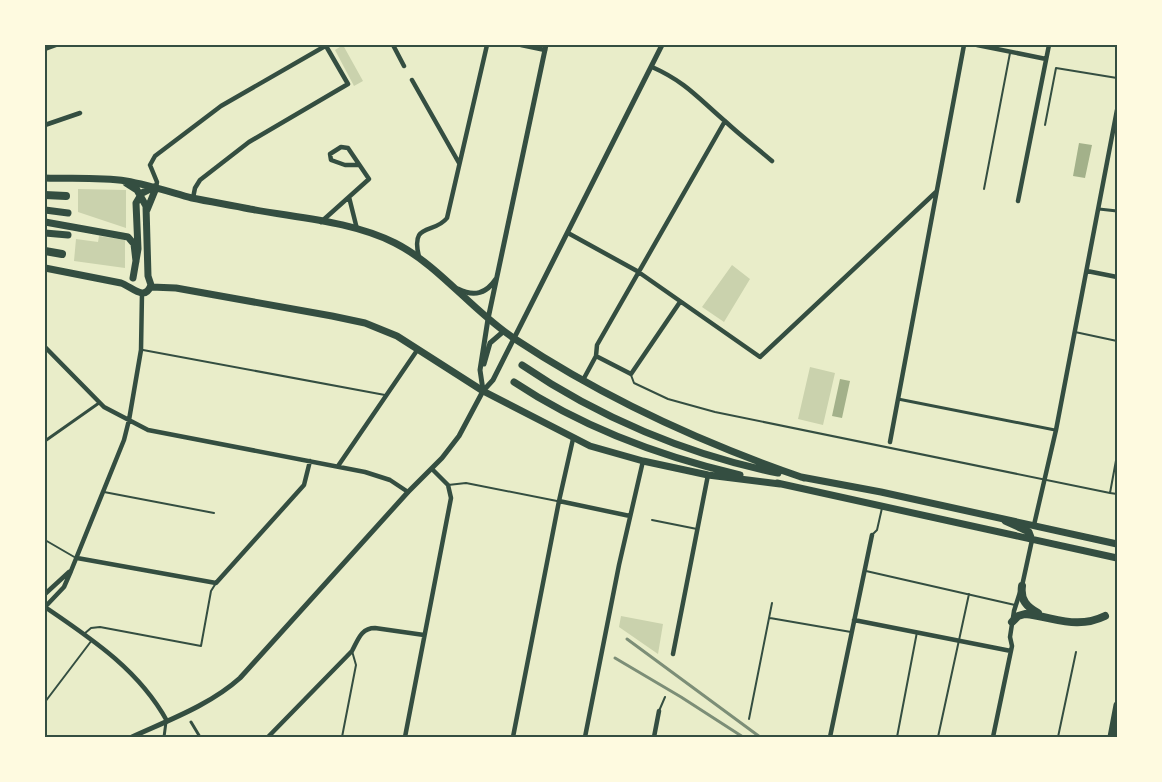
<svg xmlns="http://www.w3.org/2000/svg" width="1162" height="782" font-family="'Libre Baskerville',serif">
  <rect width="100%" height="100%" fill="#e9edc9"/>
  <!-- green -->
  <path fill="#cad2ad" d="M 343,45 L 363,81 L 354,86 L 335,50 Z
    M 78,189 L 126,190 L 126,228 L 78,212 Z
    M 99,236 L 125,240 L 125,268 L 74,261 L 76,239 L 98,242 Z
    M 732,265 L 750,279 L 724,322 L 702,307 Z
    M 810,367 L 835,373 L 823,425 L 798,419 Z
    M 621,616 L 663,624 L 658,654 L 619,627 Z"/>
  <!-- water -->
  <path fill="#a3b18a" d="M 1079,143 L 1092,145 L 1085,178 L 1073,176 Z
    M 840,379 L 850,381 L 842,418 L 832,416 Z"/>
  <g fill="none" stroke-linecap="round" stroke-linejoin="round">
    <!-- service -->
    <path stroke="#344e41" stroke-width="2" d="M 1045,125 L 1056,68 L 1117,78
      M 984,189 L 1010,53
      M 1075,332 L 1117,341
      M 143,350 L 385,395
      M 631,375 L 634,383 L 668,399 L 715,412 L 1110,493 L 1117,455
      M 448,485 L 466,483 L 557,501
      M 104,492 L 214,513
      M 1110,493 L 1117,494
      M 652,520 L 697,529
      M 872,535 L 877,530 L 882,508
      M 45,540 L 76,558
      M 866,571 L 1015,605
      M 770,618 L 851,632
      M 84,634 L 91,628 L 100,627 L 201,646 L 211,591 L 216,583
      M 45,702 L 92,640
      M 659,711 L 665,697
      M 749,719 L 772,603
      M 342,737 L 356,665 L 352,651
      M 897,737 L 917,632
      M 938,737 L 969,594
      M 1058,737 L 1076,652"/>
    <!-- pedestrian -->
    <path stroke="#344e41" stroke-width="3" d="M 1099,209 L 1117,211
      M 898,399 L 1055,430
      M 45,441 L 99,403
      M 191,722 L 200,737
      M 164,737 L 166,722"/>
    <!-- minor -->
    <path stroke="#344e41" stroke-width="4.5" d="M 393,45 L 404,66
      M 521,45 L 545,50
      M 977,45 L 1046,59
      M 45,49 L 56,45
      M 652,67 C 686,82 699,99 726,122 C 741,136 757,148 772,161
      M 412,80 L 459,163
      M 45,125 L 80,113
      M 156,188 L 157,182 L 150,165 L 155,156 L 221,106 L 327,45
      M 349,197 L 357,229
      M 193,198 L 195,188 L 200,180 L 249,142 L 348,84 L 326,46
      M 1018,201 L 1049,45
      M 321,222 L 369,179 L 348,148 L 341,147 L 330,154 L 331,160 L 345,165 L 359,165
      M 568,233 L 637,271 L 760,357 L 936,192
      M 419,257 C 410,221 434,235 447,218 L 487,45
      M 1087,271 L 1117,277
      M 45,347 L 104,407 L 148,430 L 365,472 L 390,480 L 408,492
      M 596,356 L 631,374 L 680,302
      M 583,380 L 596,356 L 597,345 L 725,121
      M 890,442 L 964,45
      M 338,466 L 418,349
      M 559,501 L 630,516
      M 1034,525 L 1056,430 L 1117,110
      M 77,558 L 216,583 L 304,485 L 310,461
      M 45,594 L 69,572
      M 45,607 L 64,587 L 71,571 L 124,440 L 129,420 L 141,350 L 142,293
      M 45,607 C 92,639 139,670 167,721
      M 854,620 L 1011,651
      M 673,654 L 708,475
      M 268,737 L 352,651 C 358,640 361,628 375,628 L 424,635
      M 405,737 L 451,498 L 448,485 L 432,469
      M 513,737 L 559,501 L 573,439
      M 585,737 L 619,565 L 643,461
      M 654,737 L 659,711
      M 830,737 L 872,535
      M 993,737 L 1012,646 L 1010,637 L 1014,611 L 1022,586 L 1032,540"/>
    <!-- tertiary -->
    <path stroke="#344e41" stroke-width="5" d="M 458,289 C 474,297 486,294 496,279
      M 484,364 L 490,343 L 504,331
      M 483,390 L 480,370 L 488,319 L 546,45
      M 132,737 C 169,720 210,705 240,678 L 408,492 L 442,458 L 459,436 L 483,391 L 493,380 L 662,45"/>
    <!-- primary -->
    <path stroke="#344e41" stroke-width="7" d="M 45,178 C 72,179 100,177 126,181 C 149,185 170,192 192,198 C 211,202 231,205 250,209 C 298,218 351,221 395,243 C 440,266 472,311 515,339 C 604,398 702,443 804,478
      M 45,210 L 68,213
      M 147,210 L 156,188
      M 45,222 L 128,237 L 134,244 L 136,261
      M 45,233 L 68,235
      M 45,268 L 121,283 C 132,287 145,302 151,285 L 148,276 L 146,206 L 137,190 L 126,183
      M 133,278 L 138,249 L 136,203 L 142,193 L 154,187
      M 151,287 L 176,288 L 332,316 L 365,323 L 397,336 L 483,391 L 590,446 L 643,461 L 708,475 L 780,484
      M 522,365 C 598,417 688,455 778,473
      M 514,382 C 583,428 659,456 740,475
      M 801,477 L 881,492 L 1117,544
      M 777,483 L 1117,558
      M 1005,521 L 1029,532 L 1032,540
      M 1111,737 L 1117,705"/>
    <!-- motorway -->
    <path stroke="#344e41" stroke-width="8" d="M 45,195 L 66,196
      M 45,251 L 62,254
      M 1022,586 C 1020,600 1027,607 1038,613
      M 1012,622 L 1018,616 L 1025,614 C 1055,617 1076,630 1105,616"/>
    <!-- rail -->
    <path stroke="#7c8e77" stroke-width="3" d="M 627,639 L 760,737
      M 615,658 L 681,697 L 743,737"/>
  </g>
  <!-- border -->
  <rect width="1162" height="782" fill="none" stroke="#fefae0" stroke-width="93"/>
  <rect x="46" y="46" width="1070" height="690" fill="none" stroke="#344e41" stroke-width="2"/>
</svg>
